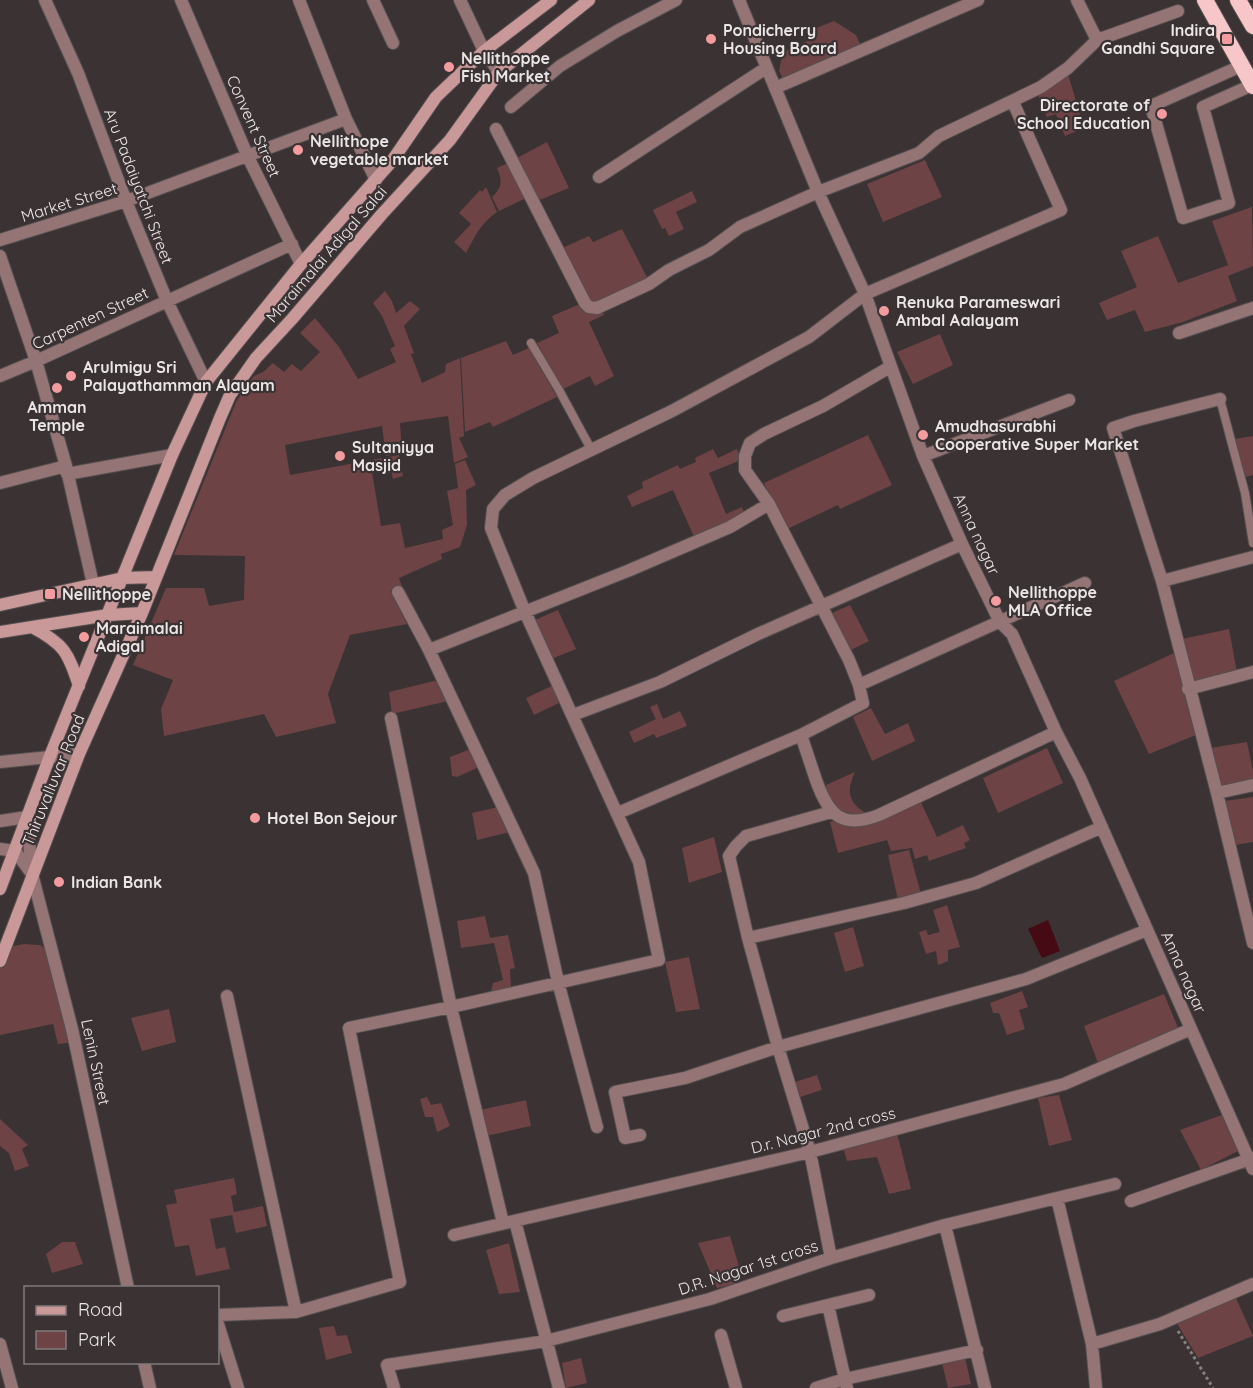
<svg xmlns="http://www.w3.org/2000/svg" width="1253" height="1388" font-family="Quicksand,sans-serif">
  <rect width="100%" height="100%" fill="#3a3233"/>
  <!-- green -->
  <path fill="#6e4345" d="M 834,21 L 856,35 L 861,46 L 784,80 L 779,71 L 783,52 L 812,39 L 809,31 Z
    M 1068,74 L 1084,128 L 1065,136 L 1056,114 L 1047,117 L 1038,95 Z
    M 547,142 L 569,188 L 537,201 L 515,159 Z
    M 925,160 L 942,197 L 883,222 L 867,184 Z
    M 510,162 L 528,197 L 499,211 L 492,197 C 503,187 502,180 497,168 Z
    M 486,187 L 497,212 C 481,223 475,236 466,253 L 454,242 L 471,224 L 459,213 L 480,190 L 482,192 Z
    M 692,191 L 697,202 L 676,212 L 684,229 L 669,236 L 665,228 L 662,229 L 653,210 Z
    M 1252,207 L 1253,266 L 1228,276 L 1237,301 L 1183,322 L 1145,332 L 1135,310 L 1107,320 L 1099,303 L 1137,287 L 1121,251 L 1158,236 L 1178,283 L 1228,265 L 1212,221 Z
    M 622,229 L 648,279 L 595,303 L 590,301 L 562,248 L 589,236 L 593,242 Z
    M 385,291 L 392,301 L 396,313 L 410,301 L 420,309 L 404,326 L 414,353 L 411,354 L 422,383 L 445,372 L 446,364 L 460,358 L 464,436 L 459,438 L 468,457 L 454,463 L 448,416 L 400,423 L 402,453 L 386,456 L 382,426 L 285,445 L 290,475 L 399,455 L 403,476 L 393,479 L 391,469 L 372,472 L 381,526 L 400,523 L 405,548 L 443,539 L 442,530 L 453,525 L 447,491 L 458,488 L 455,464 L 465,460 L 476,485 L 466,490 L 467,525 L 460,547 L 441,554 L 442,559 L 399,578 L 402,586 L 390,591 L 407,624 L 350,635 L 328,694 L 336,723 L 276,737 L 264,714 L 164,736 L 161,709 L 173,680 L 133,665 L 166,588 L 204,588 L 209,606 L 244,600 L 245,556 L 174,555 L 236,402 L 254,376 L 263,372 L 273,363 L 284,372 L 292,364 L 301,371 L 320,352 L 300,333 L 315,318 L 339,347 L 358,379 L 396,362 L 390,349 L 395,346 L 382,316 L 373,303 Z
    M 580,304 L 603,312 L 604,315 L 589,322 L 614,376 L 595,386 L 590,376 L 563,389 L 537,343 L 559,333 L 552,316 Z
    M 940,334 L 953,365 L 913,384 L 897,352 Z
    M 506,341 L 513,355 L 529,348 L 557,397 L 493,427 L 490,422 L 465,432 L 461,358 Z
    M 868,435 L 892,485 L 840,509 L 838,505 L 785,530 L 764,483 Z
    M 1253,436 L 1253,475 L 1245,477 L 1235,439 Z
    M 713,449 L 718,458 L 737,449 L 741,460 L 709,473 L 726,514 L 742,507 L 745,514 L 695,539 L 673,490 L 632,507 L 627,496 L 643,488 L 642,482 L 678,465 L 680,469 L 696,462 L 695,458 Z
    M 850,605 L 869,641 L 849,651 L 830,614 Z
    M 558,610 L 576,649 L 551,659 L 533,621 Z
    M 1229,629 L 1237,672 L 1191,682 L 1182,639 Z
    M 1174,653 L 1196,735 L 1149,754 L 1114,681 Z
    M 438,680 L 448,701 L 392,714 L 389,692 Z
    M 554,685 L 561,702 L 534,715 L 526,698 Z
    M 657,704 L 663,719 L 680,711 L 687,726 L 656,738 L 654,734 L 634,743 L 629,732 L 656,719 L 650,707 Z
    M 871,708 L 885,734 L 908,723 L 915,741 L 872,761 L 853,717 Z
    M 1247,742 L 1253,771 L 1253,781 L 1220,788 L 1210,748 Z
    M 1047,748 L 1063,783 L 998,813 L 983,778 Z
    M 471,749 L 479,767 L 457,777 L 452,776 L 450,757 Z
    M 855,772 C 846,791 848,804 868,814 L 859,816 L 835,810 L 827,799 L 826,785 Z
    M 1253,797 L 1253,842 L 1235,845 L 1225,801 Z
    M 920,800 L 937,837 L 963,825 L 970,840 L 964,843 L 966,848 L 929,861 L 927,855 L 915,859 L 912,848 L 891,851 L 887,840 L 838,853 L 830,822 Z
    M 498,807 L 510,832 L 477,840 L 472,813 Z
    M 714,837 L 722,872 L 689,883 L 682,848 Z
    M 909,850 L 921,894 L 898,900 L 888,855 Z
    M 947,905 L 960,947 L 948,950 L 948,961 L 938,965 L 936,951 L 926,954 L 919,932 L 926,930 L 928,935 L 940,932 L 933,910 Z
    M 485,916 L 490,938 L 508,935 L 515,968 L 510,969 L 511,987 L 491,991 L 493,983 L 503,980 L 494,943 L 461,948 L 457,921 Z
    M 853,927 L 864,966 L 845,972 L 834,933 Z
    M 24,944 L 40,945 L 53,955 L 75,1042 L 58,1044 L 53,1024 L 0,1035 L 0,967 L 8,947 Z
    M 689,957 L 700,1009 L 676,1012 L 665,962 Z
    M 1022,991 L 1028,1007 L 1019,1010 L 1025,1029 L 1007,1035 L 999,1013 L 993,1013 L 990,1003 Z
    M 1164,994 L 1179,1030 L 1098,1063 L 1084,1026 Z
    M 169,1009 L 176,1042 L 142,1051 L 131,1018 Z
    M 817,1075 L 822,1090 L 797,1098 L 792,1083 Z
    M 1059,1095 L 1072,1140 L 1049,1146 L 1038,1098 Z
    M 427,1097 L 431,1105 L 441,1103 L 450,1126 L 437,1132 L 433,1117 L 425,1117 L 420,1099 Z
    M 526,1100 L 531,1126 L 486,1136 L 480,1110 Z
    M 1222,1115 L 1238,1151 L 1201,1170 L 1180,1130 Z
    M 0,1119 L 28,1145 L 22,1149 L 29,1166 L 15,1171 L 9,1153 L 0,1146 Z
    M 897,1133 L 911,1189 L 889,1194 L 877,1157 L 847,1161 L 842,1143 Z
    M 234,1178 L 237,1194 L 231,1196 L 234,1212 L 263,1206 L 267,1226 L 236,1233 L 232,1215 L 210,1219 L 216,1249 L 225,1247 L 230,1269 L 196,1276 L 189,1245 L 175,1247 L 166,1205 L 177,1203 L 174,1190 Z
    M 730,1236 L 739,1266 L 732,1269 L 736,1284 L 717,1288 L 698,1243 Z
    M 62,1242 L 75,1242 L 83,1264 L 52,1273 L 46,1254 Z
    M 509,1243 L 520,1292 L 499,1294 L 486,1250 Z
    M 1236,1298 L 1253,1336 L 1198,1358 L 1176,1322 Z
    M 334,1326 L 337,1336 L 347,1335 L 352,1353 L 326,1360 L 319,1328 Z
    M 581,1358 L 587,1383 L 566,1388 L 562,1363 Z
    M 965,1358 L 971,1384 L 948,1388 L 942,1363 Z"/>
  <!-- water -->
  <path fill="#450a14" d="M 1048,920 L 1060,951 L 1042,958 L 1028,929 Z"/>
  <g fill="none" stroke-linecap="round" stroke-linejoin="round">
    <defs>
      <path id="service" d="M 531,343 L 559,390 L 592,451
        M 1220,399 L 1245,493 L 1253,543"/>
      <path id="minor" d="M 45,0 L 78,73 L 126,201 L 167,301 L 206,382
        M 181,0 L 248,157 L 301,264
        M 299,0 L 346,119 L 376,180
        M 373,0 L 393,43
        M 739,0 L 818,192 L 865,294 L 923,456 L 962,544 L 1000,622 L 1012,634 L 1056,732 L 1080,778 L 1253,1169
        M 1077,0 L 1097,40 L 1178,11
        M 1241,66 L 1151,106 L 1183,218 L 1229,203 L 1203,107 L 1252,85
        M 775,88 L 978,0
        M 511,107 L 560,66 L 617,31 L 676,0
        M 496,129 L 585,303 L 589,307 L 597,308 L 649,284 L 669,270 L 709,250 L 740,227 L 818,192 L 919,153 L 939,136 L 1041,87 L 1068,68 L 1097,40
        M 599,177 L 766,68
        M 0,240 L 126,201 L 346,119
        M 0,256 L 36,361 L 66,466 L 93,584
        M 1179,333 L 1253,308
        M 0,376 L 36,361 L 292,244
        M 1220,399 L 1134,421 L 1113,428 L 1162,581 L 1217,793 L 1253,943
        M 923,456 L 1069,400
        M 67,474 L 172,455
        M 0,483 L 66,466
        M 1162,581 L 1253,557
        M 398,592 L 429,650 L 534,873 L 558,982 L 597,1127
        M 429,650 L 630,570 L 730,527 L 769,504
        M 859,685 L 849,660 L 769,504 L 745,470 L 745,456 L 750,443 L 764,434 L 823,406 L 890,367
        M 1188,689 L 1253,672
        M 573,715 L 660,682 L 758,634 L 962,544
        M 391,718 L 451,1007 L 503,1223
        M 801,735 C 806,750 811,765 816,780 C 828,814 841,830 879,815 L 1056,732
        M 0,762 L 79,754
        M 1217,793 L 1253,785
        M 618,813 L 801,735 L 863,703 L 859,685 L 1085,583
        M 0,821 L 27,817 L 32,874
        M 0,849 L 15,851
        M 748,938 L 904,903 L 976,883 L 1102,827
        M 227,996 L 296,1312
        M 640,1135 L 625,1138 L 615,1092 L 685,1078 L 778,1047 L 1026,979 L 1147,930
        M 1057,1198 L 1092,1344 L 1096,1388
        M 1131,1201 L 1253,1158
        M 515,1221 L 559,1388
        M 945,1225 L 985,1388
        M 454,1235 L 810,1152 L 1064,1084 L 1191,1029
        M 831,1258 L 810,1152 L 778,1047 L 748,938 L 729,856 L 736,846 L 746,836 L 831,812
        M 828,1305 L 847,1388
        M 218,1315 L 296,1312 L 400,1282 L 349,1028 L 451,1007 L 659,960 L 639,862 L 525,612 L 491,528 L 493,509 L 505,495 L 533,478 L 672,411 L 809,337 L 865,294 L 1061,210 L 1013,102
        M 783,1316 L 869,1295
        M 218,1324 L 238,1388
        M 721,1335 L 736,1388
        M 0,1344 L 12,1388
        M 1092,1344 L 1160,1324 L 1253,1284
        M 394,1388 L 387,1365 L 546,1341 L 710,1299 L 831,1258 L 945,1225 L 1115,1184
        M 816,1388 L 845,1379 L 977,1350"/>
      <path id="tertiary" d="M 460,0 L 484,51 L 499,72
        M 15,851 L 32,874 L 72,1029 L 128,1288
        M 144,1362 L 150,1388"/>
      <path id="secondary" d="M 0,605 L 123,578 L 156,577
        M 32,627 C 64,644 68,652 79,686
        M 0,632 L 108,615 L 142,613 L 220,418 L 230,395 L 256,358 L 292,319 L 382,214 L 450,140 L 499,72 L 589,0
        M 0,889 L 50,756 L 172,455 L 206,382 L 301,264 L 392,161 L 436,97 L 484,51 L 551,0
        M 0,961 L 79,754 L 142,613"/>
      <path id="trunk" d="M 1205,0 L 1253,86
        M 1238,0 L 1253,26"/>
    </defs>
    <!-- service casing -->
    <use href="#service" stroke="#564f50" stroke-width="10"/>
    <!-- minor casing -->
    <use href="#minor" stroke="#564f50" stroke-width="14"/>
    <!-- tertiary casing -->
    <use href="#tertiary" stroke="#564f50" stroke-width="14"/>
    <!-- secondary casing -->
    <use href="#secondary" stroke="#564f50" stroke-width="14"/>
    <!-- trunk casing -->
    <use href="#trunk" stroke="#564f50" stroke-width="18"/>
    <!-- path -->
    <path stroke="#868080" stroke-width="3" stroke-dasharray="3 3" stroke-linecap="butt" d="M 1178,1331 L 1213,1388"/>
    <!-- service -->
    <use href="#service" stroke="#947475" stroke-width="8"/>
    <!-- minor -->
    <use href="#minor" stroke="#947475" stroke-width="12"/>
    <!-- tertiary -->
    <use href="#tertiary" stroke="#947475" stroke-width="12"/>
    <!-- secondary -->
    <use href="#secondary" stroke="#c99899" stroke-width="12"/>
    <!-- trunk -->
    <use href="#trunk" stroke="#f6c6c8" stroke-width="16"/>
  </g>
  <!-- markers -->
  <g fill="#f49b9f" stroke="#3a3233" stroke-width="2">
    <circle cx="711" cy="39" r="6"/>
    <rect x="1221" y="33" width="12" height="12" rx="3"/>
    <circle cx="449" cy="67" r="6"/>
    <circle cx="1162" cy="114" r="6"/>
    <circle cx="298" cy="150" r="6"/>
    <circle cx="884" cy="311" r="6"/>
    <circle cx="71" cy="376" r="6"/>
    <circle cx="57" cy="388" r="6"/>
    <circle cx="923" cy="435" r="6"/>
    <circle cx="340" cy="456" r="6"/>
    <rect x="44" y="588" width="12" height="12" rx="3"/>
    <circle cx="996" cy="601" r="6"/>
    <circle cx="84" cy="637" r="6"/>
    <circle cx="255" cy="818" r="6"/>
    <circle cx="59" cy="882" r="6"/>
  </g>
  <g text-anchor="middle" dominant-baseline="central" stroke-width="4.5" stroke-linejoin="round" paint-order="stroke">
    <!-- poi labels -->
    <g font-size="16" font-weight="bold" fill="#ebe6e6" stroke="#3a3233" text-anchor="start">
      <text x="723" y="30">Pondicherry<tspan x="723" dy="18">Housing Board</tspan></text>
      <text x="1215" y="30" text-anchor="end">Indira<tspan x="1215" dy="18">Gandhi Square</tspan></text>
      <text x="461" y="58">Nellithoppe<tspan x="461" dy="18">Fish Market</tspan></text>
      <text x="1150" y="105" text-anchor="end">Directorate of<tspan x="1150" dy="18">School Education</tspan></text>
      <text x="310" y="141">Nellithope<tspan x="310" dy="18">vegetable market</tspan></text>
      <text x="896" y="302">Renuka Parameswari<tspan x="896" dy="18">Ambal Aalayam</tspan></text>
      <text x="83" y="367">Arulmigu Sri<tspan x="83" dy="18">Palayathamman Alayam</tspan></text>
      <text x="57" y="407" text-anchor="middle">Amman<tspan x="57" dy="18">Temple</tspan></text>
      <text x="935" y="426">Amudhasurabhi<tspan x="935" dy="18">Cooperative Super Market</tspan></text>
      <text x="352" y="447">Sultaniyya<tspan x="352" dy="18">Masjid</tspan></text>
      <text x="1008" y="592">Nellithoppe<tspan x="1008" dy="18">MLA Office</tspan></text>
      <text x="62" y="594">Nellithoppe</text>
      <text x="96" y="628">Maraimalai<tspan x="96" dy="18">Adigal</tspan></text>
      <text x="267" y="818">Hotel Bon Sejour</text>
      <text x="71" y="882">Indian Bank</text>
    </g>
    <!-- street labels -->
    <g font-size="16" fill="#ebe6e6" stroke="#3a3233">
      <text transform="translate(254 126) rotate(66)">Convent Street</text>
      <text transform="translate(139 186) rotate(69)">Aru Padaiyatchi Street</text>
      <text transform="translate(69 202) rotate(-17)">Market Street</text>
      <text transform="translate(326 254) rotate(-49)">Maraimalai Adigal Salai</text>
      <text transform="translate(90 318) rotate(-25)">Carpenten Street</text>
      <text transform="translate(977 534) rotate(65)">Anna nagar</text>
      <text transform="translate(53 780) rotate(-68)">Thiruvalluvar Road</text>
      <text transform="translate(1184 972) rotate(66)">Anna nagar</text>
      <text transform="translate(96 1062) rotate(78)">Lenin Street</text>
      <text transform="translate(823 1130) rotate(-14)">D.r. Nagar 2nd cross</text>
      <text transform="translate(748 1267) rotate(-18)">D.R. Nagar 1st cross</text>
    </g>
  </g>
  <!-- legend -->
  <rect x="24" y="1286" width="195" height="78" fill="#3a3233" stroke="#817a7b" stroke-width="1.5"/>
  <rect x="36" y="1306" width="30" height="9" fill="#c99899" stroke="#817a7b" stroke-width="1.5"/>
  <text x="78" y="1316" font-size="18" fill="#ebe6e6">Road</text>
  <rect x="36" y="1331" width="30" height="18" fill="#6e4345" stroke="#817a7b" stroke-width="1.5"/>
  <text x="78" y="1346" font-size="18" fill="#ebe6e6">Park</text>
</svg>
